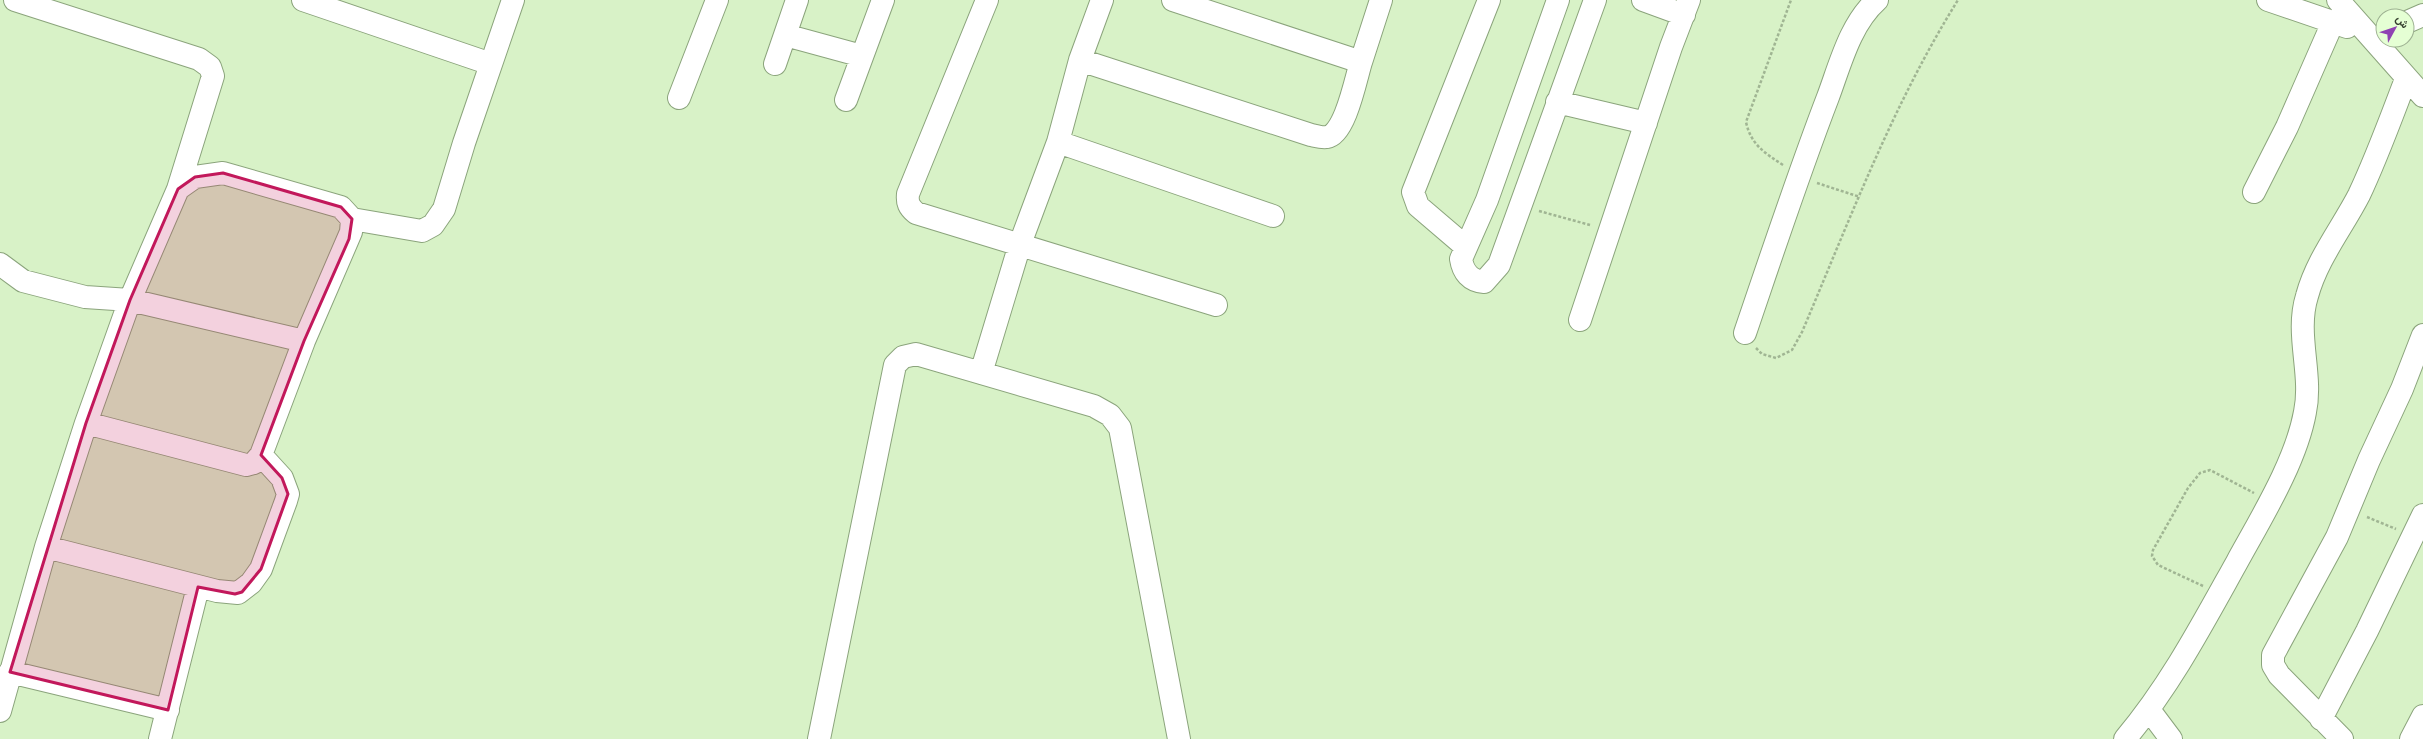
<svg xmlns="http://www.w3.org/2000/svg" width="2423" height="739" font-family="Quicksand,Vazirmatn,sans-serif">
  <rect width="100%" height="100%" fill="#d8f2c7"/>
  <g fill="none" stroke-linecap="round" stroke-linejoin="round">
    <defs>
      <path id="minor" d="M 303,0 L 491,64
        M 987,0 L 908,194 C 907,203 909,207 916,213 L 1216,305
        M 1173,0 L 1361,62 L 1381,0
        M 1558,0 L 1487,200 L 1461,259 C 1463,272 1470,281 1484,282 L 1499,265 L 1595,0
        M 1643,0 L 1684,15
        M 2268,0 L 2347,27
        M 2338,0 L 2423,96
        M 2407,22 L 2423,15
        M 785,35 L 862,56
        M 1080,60 L 1311,135 C 1316,136 1322,138 1327,137 C 1345,135 1356,78 1361,62
        M 775,64 L 797,0
        M 679,98 L 717,0
        M 846,100 L 883,0
        M 1557,102 L 1646,123
        M 1058,142 L 1273,216
        M 2254,192 L 2287,127 L 2333,22
        M 352,219 L 422,231 L 433,225 L 444,209 L 464,143 L 513,0
        M 1466,247 L 1418,206 L 1413,192 L 1489,0
        M 0,264 L 23,281 L 85,297 L 130,300 L 304,341
        M 1580,320 L 1671,47 L 1689,0
        M 1745,333 C 1772,254 1798,175 1828,97 C 1840,65 1850,24 1877,0
        M 981,373 L 1020,244 L 1058,142 L 1080,60 L 1102,0
        M 86,423 L 246,465 L 254,463 L 261,455 L 304,341 L 351,232 L 352,219 L 341,207 L 223,173 L 195,177 L 178,189
        M 46,547 L 217,591 L 238,593 L 251,583 L 261,569 L 286,501 L 288,494 L 282,478 L 261,455
        M 10,672 L 168,710
        M 0,711 L 46,547 L 86,423 L 130,300 L 178,189 L 213,76 L 210,67 L 199,59 L 15,0
        M 2150,711 L 2171,739
        M 2321,719 L 2367,631 L 2423,515
        M 160,739 L 198,587
        M 819,739 L 895,365 L 903,357 L 916,354 L 1094,406 L 1110,415 L 1120,428 L 1179,739
        M 2125,739 C 2170,686 2203,623 2237,562 C 2261,518 2296,462 2305,412 C 2313,374 2295,334 2307,296 C 2317,259 2342,228 2359,195 C 2377,157 2391,118 2406,79
        M 2342,739 L 2279,675 L 2273,665 L 2273,655 L 2337,537 L 2369,460 L 2402,389 L 2423,335
        M 2411,739 L 2423,716"/>
    </defs>
    <!-- minor casing -->
    <use href="#minor" stroke="#8ba47c" stroke-width="24"/>
    <!-- path -->
    <path stroke="#a0b593" stroke-width="2.5" stroke-dasharray="3 2" stroke-linecap="butt" d="M 1783,165 C 1765,153 1751,145 1746,122 L 1791,0
      M 1817,183 L 1860,197
      M 1539,211 L 1590,225
      M 1756,348 L 1762,354 L 1776,358 L 1792,350 L 1802,332 C 1850,219 1893,104 1958,0
      M 2367,517 L 2396,529
      M 2203,586 L 2158,565 L 2152,556 L 2153,550 L 2188,488 L 2200,473 L 2210,470 L 2254,493"/>
    <!-- minor -->
    <use href="#minor" stroke="#fff" stroke-width="22"/>
  </g>
  <!-- marked area -->
  <path fill="#c2185b" fill-opacity="0.2" stroke="#c2185b" stroke-width="3" stroke-linejoin="round" d="M 223,173 L 341,207 L 352,219 L 349,239 L 304,341 L 261,455 L 282,478 L 288,494 L 261,569 L 242,592 L 235,594 L 198,587 L 168,710 L 10,672 L 86,423 L 130,300 L 178,189 L 195,177 Z"/>
  <!-- north arrow -->
  <g transform="translate(2395 28) rotate(50)"><circle r="19" fill="#e5ffd4" stroke="#9eb292"/>
  <path d="M0-3L7 15L0 10L-7 15Z" fill="#8f42b3"/>
  <text y="-6" font-size="11" font-weight="bold" text-anchor="middle" fill="#343e2e">ش</text>
  </g>
</svg>
